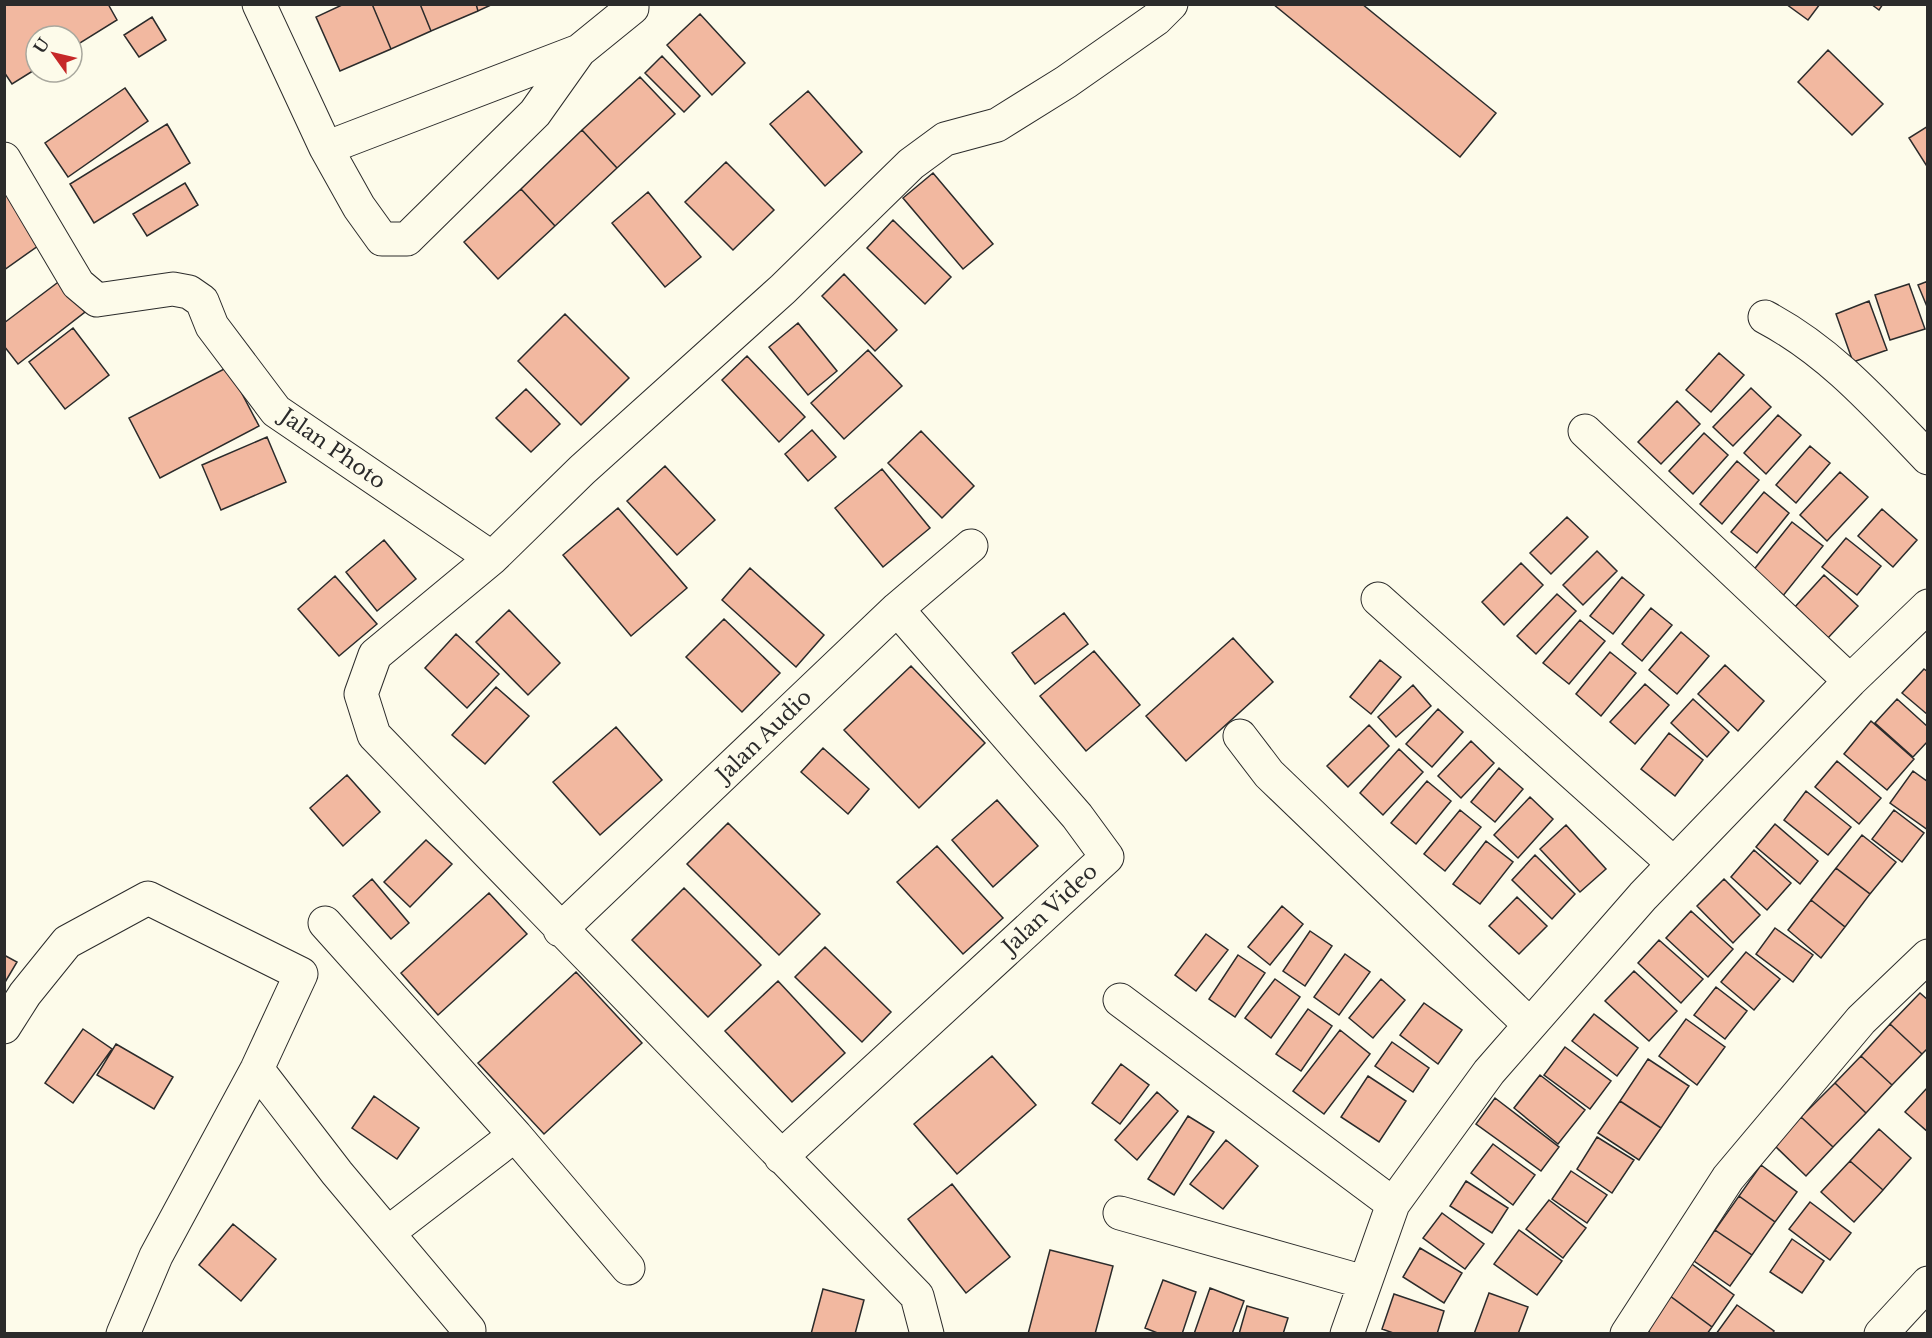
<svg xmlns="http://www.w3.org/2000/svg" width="1932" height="1338" font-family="'Libre Baskerville',serif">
  <rect width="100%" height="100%" fill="#fdfbea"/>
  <!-- building -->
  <path fill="#f2b8a0" stroke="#2b2b2b" stroke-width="1.5" d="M 4,4 L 108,4 L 117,20 L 72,48 L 72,36 L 36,36 L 36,69 L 12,84 L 4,72 Z
    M 344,4 L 372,4 L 391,49 L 340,71 L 316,17 Z
    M 372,4 L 420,4 L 431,31 L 391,49 Z
    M 420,4 L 476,4 L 478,11 L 431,31 Z
    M 476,4 L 493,4 L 478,11 Z
    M 1273,4 L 1362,4 L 1496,113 L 1460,157 Z
    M 1786,4 L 1820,4 L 1808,20 Z
    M 1871,4 L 1883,4 L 1879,10 Z
    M 700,14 L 745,63 L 712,95 L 667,45 Z
    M 152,17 L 166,40 L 139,57 L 124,35 Z
    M 1828,50 L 1883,104 L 1852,135 L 1798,82 Z
    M 662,56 L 700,96 L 684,112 L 645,73 Z
    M 640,77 L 675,114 L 617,168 L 582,130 Z
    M 125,88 L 148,121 L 68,177 L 45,143 Z
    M 808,91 L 862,152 L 825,186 L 770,124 Z
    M 167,124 L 190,163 L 94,223 L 70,184 Z
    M 1928,126 L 1928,168 L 1909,138 Z
    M 582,130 L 617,168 L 555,226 L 521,189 Z
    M 726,162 L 774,210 L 733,250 L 685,202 Z
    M 933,173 L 993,244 L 963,269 L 903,198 Z
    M 4,183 L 45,241 L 4,270 Z
    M 185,183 L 198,205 L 147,236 L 133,214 Z
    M 521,189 L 555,226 L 498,279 L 464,242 Z
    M 648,192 L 701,257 L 665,287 L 612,223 Z
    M 893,220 L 951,277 L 925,304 L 867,248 Z
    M 844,274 L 897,330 L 875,351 L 822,296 Z
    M 61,280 L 85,312 L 18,364 L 4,346 L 4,323 Z
    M 1928,281 L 1928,309 L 1918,285 Z
    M 1909,284 L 1925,329 L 1890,340 L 1875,295 Z
    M 1869,301 L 1887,350 L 1853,362 L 1836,314 Z
    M 565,314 L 629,378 L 581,425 L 518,361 Z
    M 798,323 L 837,371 L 808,395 L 769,347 Z
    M 73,328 L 109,375 L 65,409 L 29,362 Z
    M 868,350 L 902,386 L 844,439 L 811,403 Z
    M 1719,353 L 1744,375 L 1711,412 L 1686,390 Z
    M 747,356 L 805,417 L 779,442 L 722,380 Z
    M 228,367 L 259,426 L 160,478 L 129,418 Z
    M 1751,388 L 1771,407 L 1733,446 L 1713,427 Z
    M 526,389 L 560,424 L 531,452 L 496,418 Z
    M 1677,401 L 1700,424 L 1661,464 L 1638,442 Z
    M 1778,415 L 1801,435 L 1766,474 L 1744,453 Z
    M 812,430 L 836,457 L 808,481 L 785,454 Z
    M 921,431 L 974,486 L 942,518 L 888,463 Z
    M 1704,433 L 1728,455 L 1693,494 L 1669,471 Z
    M 267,437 L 286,482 L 221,510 L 202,465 Z
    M 1810,446 L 1830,463 L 1796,503 L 1776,485 Z
    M 1737,461 L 1759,480 L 1722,524 L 1700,504 Z
    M 665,466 L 715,520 L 677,555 L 627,501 Z
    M 882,469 L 930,528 L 883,567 L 835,508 Z
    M 1840,472 L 1868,497 L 1827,541 L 1800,515 Z
    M 1764,492 L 1789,513 L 1757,553 L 1731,532 Z
    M 618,508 L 687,588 L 631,636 L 563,555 Z
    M 1882,509 L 1917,540 L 1893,567 L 1858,536 Z
    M 1567,517 L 1588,537 L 1551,574 L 1530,553 Z
    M 1792,522 L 1823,546 L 1782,597 L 1752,572 Z
    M 1846,538 L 1881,566 L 1857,595 L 1822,567 Z
    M 384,540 L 416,579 L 377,611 L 346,572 Z
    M 1597,551 L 1617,571 L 1583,605 L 1563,585 Z
    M 1521,563 L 1543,585 L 1504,625 L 1482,602 Z
    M 750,568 L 824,635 L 796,667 L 722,600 Z
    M 1824,575 L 1858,606 L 1827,639 L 1794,608 Z
    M 335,576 L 377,624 L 339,656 L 298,609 Z
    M 1622,577 L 1644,595 L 1613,634 L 1590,616 Z
    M 1557,594 L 1576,611 L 1536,654 L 1517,636 Z
    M 1651,608 L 1672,625 L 1642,661 L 1622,644 Z
    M 509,610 L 560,663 L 528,695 L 476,642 Z
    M 1064,613 L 1088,644 L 1035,684 L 1012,653 Z
    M 724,619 L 780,673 L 742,712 L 686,657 Z
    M 1580,620 L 1605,641 L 1569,684 L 1543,663 Z
    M 1681,632 L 1709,656 L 1677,694 L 1649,670 Z
    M 456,634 L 499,674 L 467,708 L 425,668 Z
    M 1233,638 L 1273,682 L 1186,761 L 1146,716 Z
    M 1094,651 L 1140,705 L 1086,751 L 1040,696 Z
    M 1610,652 L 1636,673 L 1601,716 L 1576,694 Z
    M 1380,660 L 1401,677 L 1371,714 L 1350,697 Z
    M 1725,665 L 1764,701 L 1738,731 L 1698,694 Z
    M 911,666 L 985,743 L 919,808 L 844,730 Z
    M 1924,669 L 1928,672 L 1928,715 L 1902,693 Z
    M 1645,684 L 1669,705 L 1635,744 L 1610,722 Z
    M 1413,685 L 1431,706 L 1396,737 L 1378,717 Z
    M 496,687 L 529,716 L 485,764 L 452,735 Z
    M 1693,699 L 1729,732 L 1707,757 L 1671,723 Z
    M 1897,699 L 1928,727 L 1928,741 L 1913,757 L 1875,723 Z
    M 1438,709 L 1463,732 L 1432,767 L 1406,744 Z
    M 1871,721 L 1914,759 L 1887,790 L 1844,754 Z
    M 1369,725 L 1389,746 L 1348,787 L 1327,766 Z
    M 616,727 L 662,780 L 600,835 L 553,782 Z
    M 1669,733 L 1703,760 L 1675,796 L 1641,769 Z
    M 1471,741 L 1494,763 L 1461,798 L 1438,776 Z
    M 823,748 L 869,789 L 848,814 L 801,772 Z
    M 1399,749 L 1423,772 L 1383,815 L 1360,793 Z
    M 1837,761 L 1881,798 L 1859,824 L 1815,787 Z
    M 1499,768 L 1523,789 L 1495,822 L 1471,802 Z
    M 1913,771 L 1928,782 L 1928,830 L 1890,803 Z
    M 347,775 L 380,812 L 343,846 L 310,808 Z
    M 1427,781 L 1451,801 L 1416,844 L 1391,823 Z
    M 1806,791 L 1851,827 L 1828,855 L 1784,820 Z
    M 1530,797 L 1553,819 L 1518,858 L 1494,835 Z
    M 997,800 L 1038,846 L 993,887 L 952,840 Z
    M 1460,810 L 1481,827 L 1445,871 L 1424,854 Z
    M 1894,810 L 1924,833 L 1902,862 L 1872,839 Z
    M 728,823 L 820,914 L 779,955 L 687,864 Z
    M 1775,824 L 1818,861 L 1800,884 L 1756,847 Z
    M 1566,825 L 1606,869 L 1580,892 L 1540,849 Z
    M 1862,835 L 1896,862 L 1870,894 L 1836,868 Z
    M 426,840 L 452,864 L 410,907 L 384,882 Z
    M 1486,841 L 1513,862 L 1480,904 L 1453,884 Z
    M 937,846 L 1003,918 L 963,954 L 897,882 Z
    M 1754,850 L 1791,883 L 1767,910 L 1731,877 Z
    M 1535,855 L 1575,894 L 1552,919 L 1512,880 Z
    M 1836,868 L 1870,894 L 1845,927 L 1811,900 Z
    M 372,879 L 409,923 L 391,939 L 353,896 Z
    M 1724,879 L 1760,915 L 1733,943 L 1697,906 Z
    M 684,888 L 761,965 L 708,1017 L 632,940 Z
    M 489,893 L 527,934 L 438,1015 L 401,973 Z
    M 1517,897 L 1547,926 L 1519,954 L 1489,926 Z
    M 1811,900 L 1845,927 L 1821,958 L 1788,930 Z
    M 1282,906 L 1303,924 L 1270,965 L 1248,947 Z
    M 1691,911 L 1733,949 L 1708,977 L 1666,938 Z
    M 1775,928 L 1813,955 L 1793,982 L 1756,954 Z
    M 1310,931 L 1332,946 L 1305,986 L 1283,971 Z
    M 1206,934 L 1228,950 L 1196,991 L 1175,975 Z
    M 1659,940 L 1703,979 L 1681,1003 L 1638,963 Z
    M 825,947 L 891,1012 L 862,1042 L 795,977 Z
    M 1746,952 L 1780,979 L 1754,1010 L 1721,982 Z
    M 1345,954 L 1370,972 L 1339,1015 L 1314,997 Z
    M 4,955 L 17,962 L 4,984 Z
    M 1238,955 L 1265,973 L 1235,1017 L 1209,999 Z
    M 1634,971 L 1677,1011 L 1649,1041 L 1605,1001 Z
    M 576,972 L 642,1043 L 544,1134 L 478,1063 Z
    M 1275,979 L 1300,997 L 1271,1038 L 1245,1018 Z
    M 1381,979 L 1405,1000 L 1373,1038 L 1349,1018 Z
    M 778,981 L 845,1053 L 792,1102 L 725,1031 Z
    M 1716,987 L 1747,1011 L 1725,1039 L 1694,1015 Z
    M 1920,993 L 1928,1000 L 1928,1048 L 1922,1054 L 1890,1024 Z
    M 1424,1003 L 1462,1030 L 1438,1064 L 1400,1035 Z
    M 1308,1009 L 1332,1026 L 1301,1071 L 1276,1054 Z
    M 1594,1014 L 1638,1048 L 1617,1076 L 1572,1041 Z
    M 1686,1019 L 1725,1047 L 1697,1085 L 1659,1056 Z
    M 1890,1024 L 1922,1054 L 1892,1085 L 1861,1056 Z
    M 83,1029 L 112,1049 L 73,1103 L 45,1083 Z
    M 1340,1030 L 1370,1054 L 1324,1114 L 1293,1091 Z
    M 1392,1042 L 1429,1068 L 1413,1092 L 1375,1066 Z
    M 116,1044 L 173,1077 L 154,1109 L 97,1075 Z
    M 1565,1047 L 1611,1081 L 1590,1109 L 1544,1075 Z
    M 992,1056 L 1036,1105 L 957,1174 L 914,1124 Z
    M 1861,1056 L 1892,1085 L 1866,1113 L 1835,1083 Z
    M 1648,1059 L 1689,1086 L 1661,1128 L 1620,1101 Z
    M 1121,1064 L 1149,1085 L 1120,1124 L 1092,1103 Z
    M 1540,1075 L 1585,1110 L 1558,1144 L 1514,1108 Z
    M 1368,1076 L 1406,1101 L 1379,1142 L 1341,1117 Z
    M 1835,1083 L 1866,1113 L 1833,1147 L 1801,1117 Z
    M 1927,1088 L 1928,1089 L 1928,1132 L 1905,1112 Z
    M 1157,1092 L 1178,1111 L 1137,1160 L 1115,1140 Z
    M 374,1096 L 419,1128 L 397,1159 L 352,1128 Z
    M 1495,1098 L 1559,1147 L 1541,1171 L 1476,1124 Z
    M 1620,1101 L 1661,1128 L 1639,1160 L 1598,1133 Z
    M 1188,1116 L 1214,1132 L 1174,1195 L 1148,1179 Z
    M 1801,1117 L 1833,1147 L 1806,1176 L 1775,1146 Z
    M 1879,1129 L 1911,1158 L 1883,1190 L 1850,1161 Z
    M 1597,1137 L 1634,1160 L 1612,1193 L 1577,1169 Z
    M 1226,1140 L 1258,1166 L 1223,1209 L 1190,1184 Z
    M 1493,1144 L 1535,1175 L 1513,1205 L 1471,1173 Z
    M 1850,1161 L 1883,1190 L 1854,1222 L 1821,1192 Z
    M 1761,1165 L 1797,1192 L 1775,1222 L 1739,1196 Z
    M 1571,1171 L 1607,1195 L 1587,1223 L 1552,1199 Z
    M 1466,1181 L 1508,1208 L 1492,1233 L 1450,1206 Z
    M 952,1184 L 1010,1257 L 966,1293 L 908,1219 Z
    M 1739,1196 L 1775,1222 L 1752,1255 L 1715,1230 Z
    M 1549,1200 L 1586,1228 L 1563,1258 L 1526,1229 Z
    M 1810,1202 L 1851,1233 L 1830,1260 L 1789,1229 Z
    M 1442,1213 L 1484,1244 L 1465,1269 L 1423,1238 Z
    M 233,1224 L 276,1259 L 241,1301 L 199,1265 Z
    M 1519,1230 L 1562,1261 L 1537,1295 L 1494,1264 Z
    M 1715,1230 L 1752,1255 L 1730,1286 L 1694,1261 Z
    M 1792,1239 L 1824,1261 L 1802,1293 L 1770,1272 Z
    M 1420,1248 L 1462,1273 L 1444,1303 L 1403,1277 Z
    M 1050,1250 L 1113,1266 L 1095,1334 L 1028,1334 Z
    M 1685,1259 L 1734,1295 L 1712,1327 L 1662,1290 Z
    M 1163,1280 L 1196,1292 L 1182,1334 L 1160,1334 L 1145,1328 Z
    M 1210,1288 L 1244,1301 L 1232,1334 L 1194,1334 Z
    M 823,1289 L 864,1300 L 855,1334 L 811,1334 Z
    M 1662,1290 L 1712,1327 L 1707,1334 L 1652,1334 L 1638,1323 Z
    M 1489,1293 L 1528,1307 L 1518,1334 L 1474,1334 Z
    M 1394,1294 L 1444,1311 L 1437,1334 L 1396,1334 L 1382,1329 Z
    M 1737,1305 L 1774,1331 L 1772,1334 L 1716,1334 Z
    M 1247,1306 L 1288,1318 L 1283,1334 L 1239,1334 Z"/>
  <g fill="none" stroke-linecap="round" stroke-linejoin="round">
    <defs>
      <path id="minor" d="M 259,4 L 326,148 L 579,51 L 632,8 L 632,4
        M 326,148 L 359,207 L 382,239 L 407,239 L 535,113 L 579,51
        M 4,159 L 78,284 L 97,300 L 173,289 L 189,292 L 202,301 L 212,326 L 276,411 L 492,558
        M 1765,317 C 1831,352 1877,405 1928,458
        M 1585,431 L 1850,681
        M 1378,599 L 1674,864
        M 1240,736 L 1269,774 L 1530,1025
        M 325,923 L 515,1135 L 628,1268
        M 560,930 L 897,609 L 971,546
        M 1120,1000 L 1393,1204
        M 4,1027 L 25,994 L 67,942 L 148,898 L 301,974 L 257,1069 L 156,1256 L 123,1334
        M 257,1069 L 337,1173 L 469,1330
        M 781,1157 L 1107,857 L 1077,816 L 897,609
        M 1120,1213 L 1364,1282
        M 389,1232 L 515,1135
        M 927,1334 L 917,1296 L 374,735 L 361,694 L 375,655 L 492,558 L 582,470 L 783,289 L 911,164 L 945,139 L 997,125 L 1066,82 L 1156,19 L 1171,4
        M 1347,1334 L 1393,1204 L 1489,1072 L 1643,896 L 1850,681 L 1928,606
        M 1627,1334 L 1728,1178 L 1861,1020 L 1928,956
        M 1881,1334 L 1928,1283"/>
    </defs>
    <!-- minor casing -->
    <use href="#minor" stroke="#2b2b2b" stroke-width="35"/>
    <!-- minor -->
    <use href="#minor" stroke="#fdfbea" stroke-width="33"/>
  </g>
  <g text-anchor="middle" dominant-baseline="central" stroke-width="4.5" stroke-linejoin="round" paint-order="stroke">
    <!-- street labels -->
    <g font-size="21" fill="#2b2b2b" stroke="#fdfbea">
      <text transform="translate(333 449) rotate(35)">Jalan Photo</text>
      <text transform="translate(764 736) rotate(-44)">Jalan Audio</text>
      <text transform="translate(1050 909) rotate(-43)">Jalan Video</text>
    </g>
  </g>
  <!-- border -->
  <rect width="1932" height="1338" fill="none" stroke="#2b2b2b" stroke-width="12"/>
  <!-- north arrow -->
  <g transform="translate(54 54) rotate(304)"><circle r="28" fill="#fdfbea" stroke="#a9a89e" stroke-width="1.5"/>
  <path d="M0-4.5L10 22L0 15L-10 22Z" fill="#c62828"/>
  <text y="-9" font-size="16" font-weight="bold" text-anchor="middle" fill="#2b2b2b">U</text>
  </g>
</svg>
